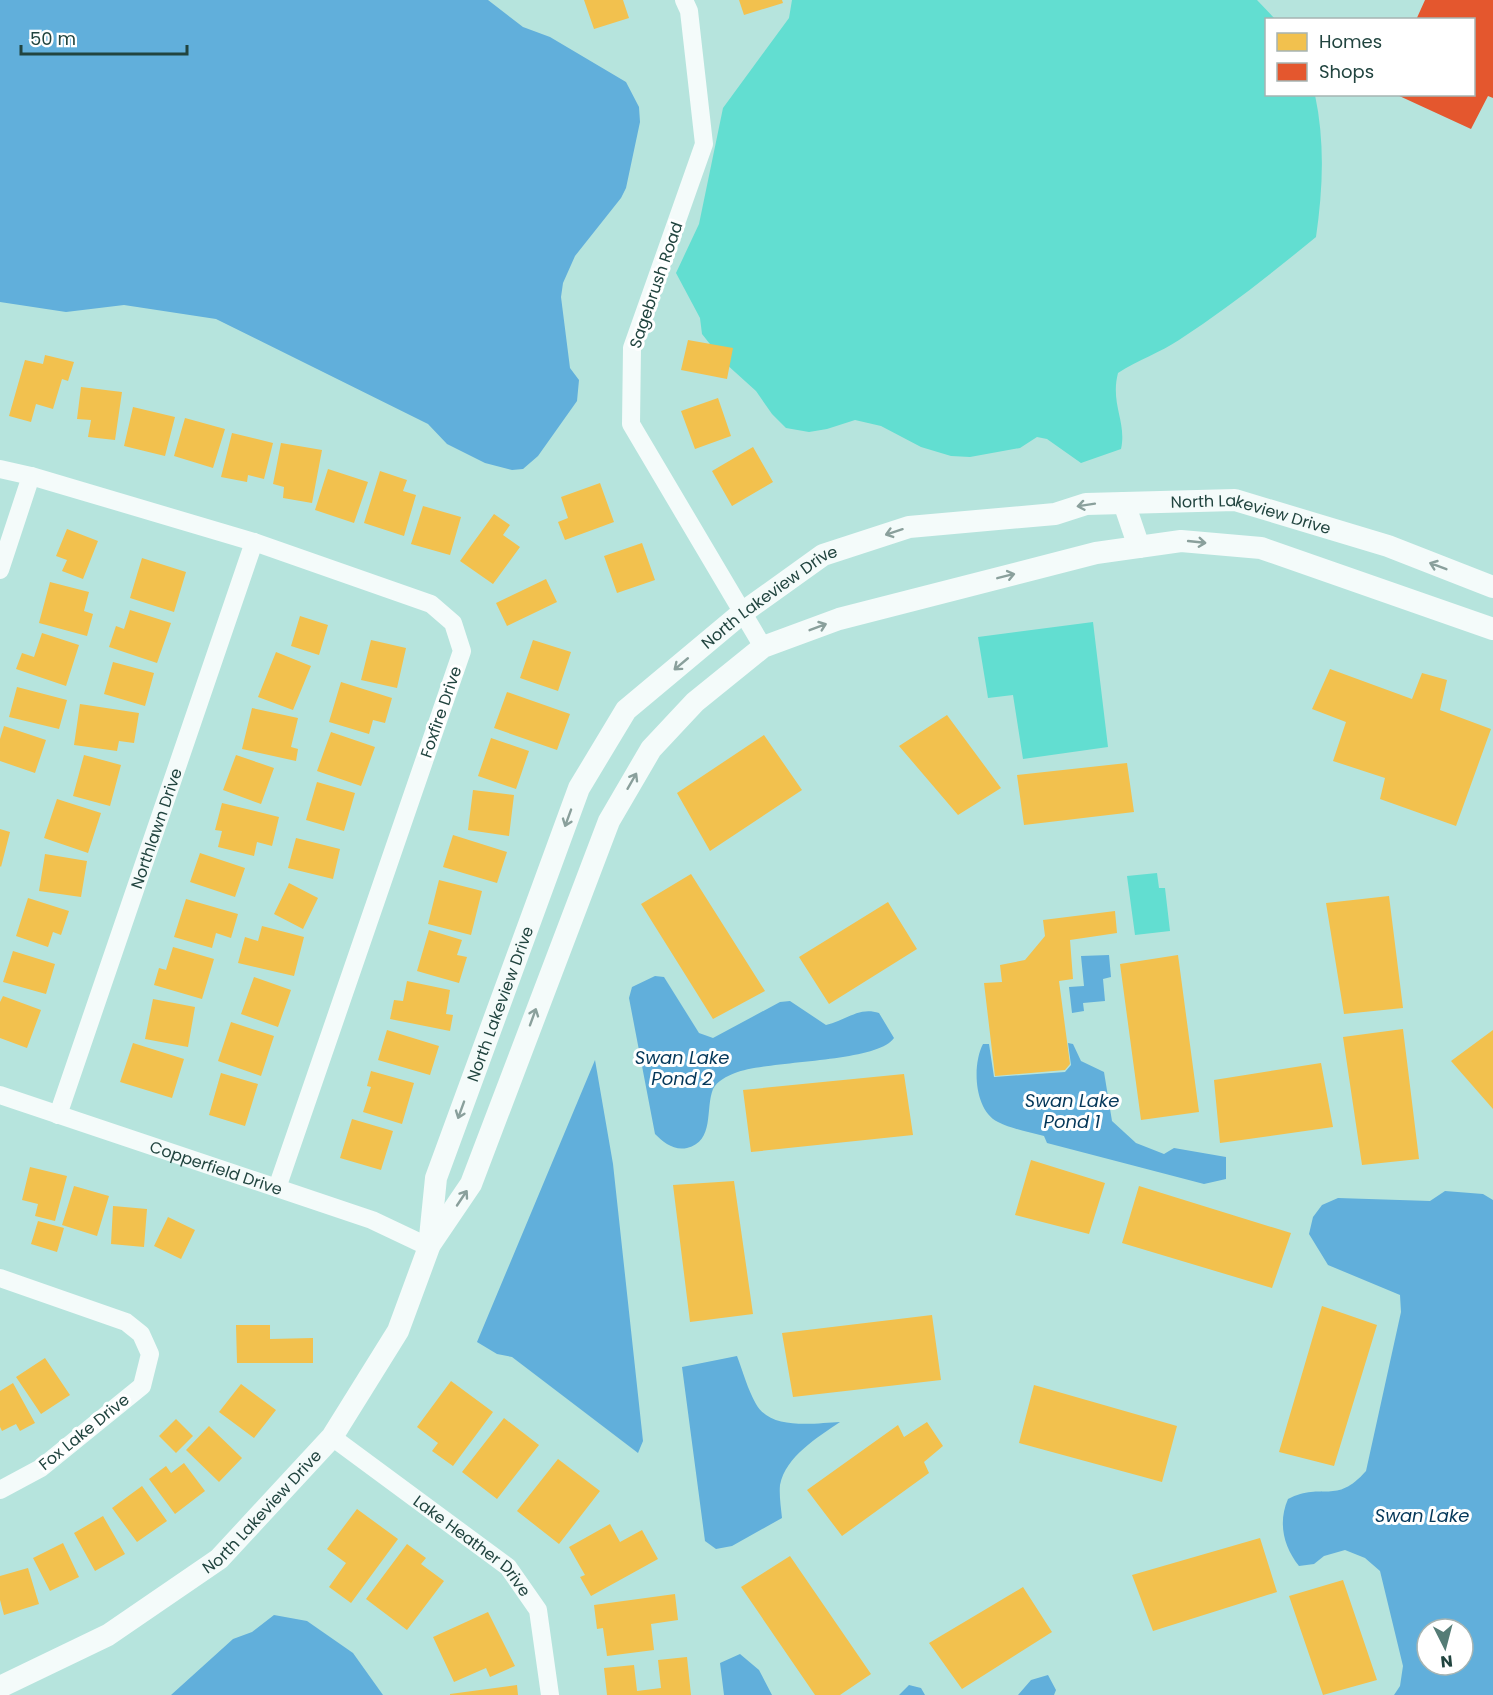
<svg xmlns="http://www.w3.org/2000/svg" width="1493" height="1695" font-family="Poppins,sans-serif">
  <rect width="100%" height="100%" fill="#b6e4dd"/>
  <!-- green -->
  <path fill="#62ded1" d="M 792,0 L 1257,0 L 1275,19 L 1266,20 L 1266,94 L 1315,95 C 1325,142 1323,189 1316,237 C 1272,273 1227,309 1179,340 C 1161,352 1138,360 1118,373 C 1110,404 1127,422 1121,449 L 1081,463 L 1047,439 L 1037,437 L 1020,448 L 970,457 L 951,456 L 921,447 L 881,426 L 855,420 L 827,429 L 809,432 L 786,428 L 772,414 L 756,391 L 725,363 L 702,334 L 700,318 L 676,273 L 699,224 L 723,108 L 789,18 Z
    M 1093,622 L 1108,747 L 1023,759 L 1013,695 L 988,698 L 978,637 Z
    M 1157,873 L 1159,888 L 1165,888 L 1170,931 L 1135,935 L 1127,876 Z"/>
  <!-- water -->
  <path fill="#61afdb" fill-rule="evenodd" d="M 0,0 L 488,0 L 523,27 L 550,37 L 626,82 L 639,107 L 640,122 L 626,188 L 621,198 L 575,256 L 563,283 L 561,297 L 570,368 L 579,380 L 577,401 L 538,456 L 523,469 L 512,470 L 485,463 L 447,444 L 428,424 L 216,319 L 124,305 L 66,312 L 0,302 Z
    M 1109,955 L 1111,977 L 1103,979 L 1105,1001 L 1083,1003 L 1084,1011 L 1072,1013 L 1069,987 L 1084,986 L 1081,956 Z
    M 655,976 L 664,977 L 699,1033 L 713,1038 L 780,1002 L 790,1001 L 826,1025 C 845,1021 859,1006 879,1013 L 894,1038 C 877,1063 768,1060 735,1073 C 727,1076 717,1081 713,1089 C 705,1109 715,1141 687,1148 C 674,1151 663,1142 655,1134 L 629,998 L 632,987 Z
    M 1068,1043 L 1073,1044 L 1081,1061 L 1104,1072 L 1112,1121 L 1136,1143 L 1164,1154 L 1174,1148 L 1226,1157 L 1226,1179 L 1204,1184 L 1047,1143 L 1044,1136 C 1029,1132 1012,1129 998,1122 C 974,1110 972,1065 983,1044 L 989,1044 L 994,1077 L 1065,1072 L 1071,1065 Z
    M 595,1060 L 613,1164 L 643,1441 L 638,1453 L 512,1357 L 497,1354 L 477,1342 Z
    M 1445,1191 L 1483,1194 L 1493,1200 L 1493,1695 L 1394,1695 L 1400,1686 L 1403,1666 L 1380,1571 L 1365,1558 L 1345,1550 L 1324,1556 L 1314,1564 L 1299,1566 C 1283,1546 1278,1522 1288,1499 C 1324,1481 1335,1506 1366,1471 L 1401,1312 L 1400,1295 L 1328,1265 L 1309,1234 L 1313,1217 L 1322,1205 L 1338,1198 L 1430,1201 ZM 1427,1629 L 1463,1629 L 1463,1665 L 1427,1665 Z
    M 737,1356 C 743,1372 748,1390 756,1404 C 771,1431 815,1423 840,1422 C 817,1438 786,1456 780,1485 C 779,1495 781,1508 782,1518 L 732,1546 L 716,1549 L 705,1541 L 682,1367 Z
    M 274,1615 L 307,1621 L 353,1653 L 383,1695 L 171,1695 L 233,1639 L 252,1632 Z
    M 740,1654 L 759,1670 L 772,1695 L 724,1695 L 720,1663 Z
    M 1048,1675 L 1056,1690 L 1054,1695 L 1018,1695 L 1031,1680 Z
    M 909,1685 L 921,1688 L 925,1695 L 899,1695 Z"/>
  <!-- homes -->
  <path fill="#f2c14e" d="M 584,0 L 623,0 L 629,18 L 594,29 Z
    M 739,0 L 782,0 L 783,3 L 744,15 Z
    M 688,340 L 733,348 L 727,379 L 681,370 Z
    M 45,355 L 74,362 L 68,381 L 62,379 L 53,409 L 36,404 L 31,422 L 9,416 L 25,360 L 43,364 Z
    M 81,387 L 122,392 L 115,440 L 88,437 L 91,420 L 77,419 Z
    M 718,398 L 731,436 L 695,449 L 681,411 Z
    M 133,407 L 175,417 L 165,456 L 124,446 Z
    M 185,418 L 225,429 L 213,468 L 174,456 Z
    M 232,433 L 273,443 L 264,479 L 248,475 L 247,482 L 221,477 Z
    M 281,443 L 322,450 L 312,503 L 283,498 L 284,487 L 273,484 Z
    M 753,447 L 773,482 L 732,506 L 712,471 Z
    M 328,469 L 368,482 L 354,523 L 315,510 Z
    M 380,471 L 407,480 L 403,491 L 416,495 L 404,536 L 364,523 Z
    M 600,483 L 614,522 L 565,540 L 558,522 L 568,518 L 561,497 Z
    M 423,506 L 461,517 L 450,555 L 411,544 Z
    M 494,514 L 510,525 L 503,535 L 520,547 L 493,584 L 460,561 Z
    M 67,529 L 98,541 L 83,579 L 62,571 L 67,560 L 56,556 Z
    M 642,543 L 655,580 L 617,593 L 604,556 Z
    M 142,558 L 186,572 L 174,612 L 130,598 Z
    M 546,579 L 557,602 L 507,626 L 496,603 Z
    M 50,582 L 89,592 L 84,611 L 93,614 L 87,636 L 39,623 Z
    M 130,610 L 171,623 L 157,663 L 109,647 L 116,626 L 124,629 Z
    M 300,616 L 328,625 L 319,655 L 291,646 Z
    M 42,633 L 79,645 L 66,686 L 16,669 L 22,653 L 34,657 Z
    M 371,640 L 406,648 L 397,688 L 361,680 Z
    M 533,640 L 571,652 L 558,691 L 520,678 Z
    M 276,652 L 311,666 L 293,710 L 258,697 Z
    M 113,662 L 154,673 L 145,706 L 104,694 Z
    M 1330,669 L 1412,699 L 1422,673 L 1447,680 L 1440,710 L 1491,729 L 1456,826 L 1380,799 L 1385,778 L 1333,761 L 1346,722 L 1312,709 Z
    M 341,682 L 392,698 L 385,723 L 373,720 L 369,734 L 329,722 Z
    M 17,687 L 67,700 L 59,729 L 9,717 Z
    M 507,692 L 570,714 L 557,750 L 494,728 Z
    M 80,704 L 139,713 L 134,743 L 119,741 L 117,751 L 74,745 Z
    M 252,708 L 298,718 L 291,747 L 298,749 L 296,761 L 242,749 Z
    M 947,715 L 1001,788 L 958,815 L 899,746 Z
    M 4,726 L 46,740 L 35,773 L 0,761 L 0,739 Z
    M 331,732 L 375,747 L 361,786 L 317,771 Z
    M 764,735 L 802,790 L 710,851 L 677,793 Z
    M 491,738 L 529,751 L 516,789 L 478,776 Z
    M 84,755 L 121,765 L 110,806 L 73,796 Z
    M 236,755 L 274,768 L 261,804 L 223,790 Z
    M 1127,763 L 1134,812 L 1024,825 L 1017,775 Z
    M 317,782 L 355,793 L 344,831 L 306,820 Z
    M 473,790 L 514,795 L 509,836 L 468,830 Z
    M 57,799 L 101,813 L 88,853 L 44,838 Z
    M 222,803 L 279,817 L 272,846 L 257,842 L 254,856 L 218,847 L 222,831 L 215,830 Z
    M 0,829 L 10,832 L 1,867 L 0,866 Z
    M 453,835 L 507,852 L 497,883 L 443,867 Z
    M 296,838 L 340,849 L 333,879 L 288,868 Z
    M 200,853 L 245,868 L 235,897 L 190,882 Z
    M 45,854 L 87,861 L 81,897 L 39,891 Z
    M 691,874 L 765,991 L 713,1019 L 641,904 Z
    M 439,880 L 482,891 L 471,935 L 428,924 Z
    M 289,883 L 318,898 L 303,929 L 274,914 Z
    M 1389,896 L 1403,1008 L 1344,1014 L 1326,903 Z
    M 28,898 L 69,911 L 61,935 L 53,932 L 48,947 L 16,936 Z
    M 186,899 L 238,914 L 231,938 L 216,933 L 212,948 L 174,937 Z
    M 888,902 L 917,949 L 829,1004 L 799,957 Z
    M 1115,911 L 1117,933 L 1070,940 L 1073,979 L 1059,981 L 1070,1064 L 1065,1070 L 995,1076 L 984,983 L 1002,982 L 1000,965 L 1025,960 L 1045,936 L 1043,920 Z
    M 262,926 L 304,937 L 294,976 L 238,963 L 245,937 L 258,941 Z
    M 429,930 L 462,940 L 457,955 L 467,957 L 459,983 L 417,971 Z
    M 173,947 L 214,959 L 202,999 L 154,985 L 159,968 L 166,970 Z
    M 13,951 L 55,964 L 46,994 L 3,982 Z
    M 1178,955 L 1199,1112 L 1141,1120 L 1120,964 Z
    M 254,977 L 291,990 L 278,1027 L 241,1014 Z
    M 407,981 L 450,990 L 446,1014 L 453,1015 L 450,1031 L 390,1019 L 394,1000 L 403,1001 Z
    M 3,996 L 41,1010 L 27,1048 L 0,1038 L 0,1002 Z
    M 153,999 L 195,1007 L 188,1047 L 145,1039 Z
    M 231,1022 L 274,1036 L 261,1076 L 218,1061 Z
    M 1403,1029 L 1419,1159 L 1362,1165 L 1343,1037 Z
    M 387,1030 L 439,1046 L 430,1075 L 378,1060 Z
    M 1493,1030 L 1493,1109 L 1451,1061 Z
    M 133,1043 L 184,1059 L 172,1098 L 120,1082 Z
    M 1321,1063 L 1333,1127 L 1220,1143 L 1214,1080 Z
    M 371,1071 L 414,1083 L 402,1124 L 363,1112 L 371,1087 L 367,1086 Z
    M 221,1073 L 258,1084 L 245,1126 L 209,1115 Z
    M 904,1074 L 913,1135 L 751,1152 L 743,1090 Z
    M 352,1119 L 393,1131 L 381,1170 L 340,1158 Z
    M 1031,1160 L 1105,1183 L 1089,1234 L 1015,1215 Z
    M 30,1167 L 67,1176 L 55,1221 L 35,1216 L 38,1204 L 22,1200 Z
    M 734,1181 L 753,1314 L 690,1322 L 673,1185 Z
    M 74,1186 L 109,1196 L 97,1236 L 62,1225 Z
    M 1139,1186 L 1291,1233 L 1272,1288 L 1122,1243 Z
    M 113,1206 L 147,1209 L 144,1247 L 111,1244 Z
    M 168,1217 L 195,1230 L 181,1259 L 154,1246 Z
    M 38,1221 L 64,1228 L 57,1252 L 31,1244 Z
    M 1322,1306 L 1377,1325 L 1334,1466 L 1279,1452 Z
    M 932,1315 L 941,1380 L 793,1397 L 782,1333 Z
    M 236,1325 L 270,1325 L 270,1339 L 313,1338 L 313,1363 L 237,1363 Z
    M 45,1358 L 70,1395 L 41,1414 L 16,1377 Z
    M 451,1381 L 493,1412 L 453,1466 L 432,1451 L 438,1443 L 417,1427 Z
    M 13,1383 L 35,1423 L 20,1431 L 16,1424 L 2,1431 L 0,1427 L 0,1391 Z
    M 241,1384 L 276,1410 L 254,1438 L 219,1412 Z
    M 1034,1385 L 1177,1426 L 1162,1482 L 1019,1443 Z
    M 504,1418 L 539,1445 L 497,1499 L 462,1472 Z
    M 176,1419 L 193,1436 L 176,1453 L 159,1436 Z
    M 927,1422 L 943,1446 L 924,1462 L 929,1473 L 842,1536 L 807,1490 L 898,1425 L 904,1437 Z
    M 209,1426 L 242,1458 L 219,1482 L 186,1450 Z
    M 558,1459 L 600,1491 L 559,1544 L 517,1511 Z
    M 184,1463 L 205,1491 L 175,1514 L 149,1479 L 166,1466 L 171,1473 Z
    M 142,1486 L 167,1521 L 137,1542 L 112,1508 Z
    M 357,1509 L 398,1539 L 351,1603 L 329,1587 L 346,1563 L 327,1549 Z
    M 103,1516 L 125,1554 L 95,1571 L 74,1533 Z
    M 610,1524 L 620,1542 L 642,1530 L 658,1559 L 591,1596 L 580,1577 L 585,1575 L 569,1547 Z
    M 1260,1538 L 1277,1592 L 1153,1631 L 1132,1575 Z
    M 63,1543 L 79,1577 L 50,1591 L 33,1558 Z
    M 407,1544 L 426,1558 L 421,1564 L 444,1581 L 407,1630 L 366,1599 Z
    M 790,1556 L 871,1674 L 840,1695 L 815,1695 L 741,1587 Z
    M 28,1568 L 39,1604 L 4,1615 L 0,1600 L 0,1576 Z
    M 1343,1580 L 1377,1680 L 1323,1695 L 1289,1596 Z
    M 1023,1587 L 1052,1632 L 962,1689 L 929,1643 Z
    M 675,1594 L 678,1620 L 651,1624 L 654,1650 L 607,1656 L 603,1628 L 597,1629 L 594,1605 Z
    M 488,1612 L 515,1666 L 490,1677 L 486,1668 L 454,1682 L 433,1637 Z
    M 687,1657 L 691,1695 L 607,1695 L 604,1668 L 634,1665 L 637,1691 L 661,1688 L 658,1660 Z
    M 517,1685 L 518,1695 L 450,1695 L 450,1694 Z"/>
  <!-- shops -->
  <path fill="#e4572e" d="M 1425,0 L 1493,0 L 1493,98 L 1488,96 L 1471,129 L 1395,94 L 1474,94 L 1474,20 L 1416,20 Z"/>
  <g fill="none" stroke-linecap="round" stroke-linejoin="round">
    <!-- minor -->
    <g stroke="#f4fbfa" stroke-width="18">
      <path d="M 684,0 L 689,11 L 704,144 L 632,348 L 631,424 L 763,647"/>
      <path d="M 0,469 L 31,476 L 254,542 L 431,604 L 453,623 L 462,651 L 277,1188"/>
      <path d="M 0,570 L 31,476"/>
      <path id="s1" d="M 0,1095 L 372,1220 L 429,1247"/>
      <path id="s2" d="M 58,1115 L 254,542"/>
      <path d="M 0,1278 L 126,1322 L 141,1334 L 150,1354 L 142,1386 L 41,1468 L 0,1490"/>
      <path id="s3" d="M 332,1437 L 508,1567 L 538,1610 L 550,1695"/>
    </g>
    <!-- tertiary -->
    <g stroke="#f4fbfa" stroke-width="22">
      <path d="M 1124,503 L 1139,547"/>
      <path d="M 431,1243 L 471,1184 L 609,821 L 651,749 L 695,702 L 763,647 L 839,619 L 1096,553 L 1181,541 L 1261,548 L 1493,629"/>
      <path id="s4" d="M 0,1687 L 108,1635 L 219,1559 L 332,1437 L 398,1331 L 429,1247 L 436,1178 L 579,788 L 626,710 L 742,613 L 823,555 L 909,527 L 1055,514 L 1086,504 L 1235,500 L 1388,546 L 1493,587"/>
    </g>
  </g>
  <!-- one-way arrows -->
  <defs><path id="oneway-shaft" d="M-6 0H5M1.5-3L5.5 0L1.5 3" fill="none" stroke-width="1.6" stroke-linecap="round" stroke-linejoin="round" transform="scale(1.5)"/></defs>
  <g stroke="#8aa09c">
    <use href="#oneway-shaft" transform="translate(1086 505) rotate(171)"/>
    <use href="#oneway-shaft" transform="translate(894 532) rotate(162)"/>
    <use href="#oneway-shaft" transform="translate(1197 542) rotate(6)"/>
    <use href="#oneway-shaft" transform="translate(1438 566) rotate(-159)"/>
    <use href="#oneway-shaft" transform="translate(1006 576) rotate(-14)"/>
    <use href="#oneway-shaft" transform="translate(818 627) rotate(-21)"/>
    <use href="#oneway-shaft" transform="translate(681 664) rotate(140)"/>
    <use href="#oneway-shaft" transform="translate(632 781) rotate(-60)"/>
    <use href="#oneway-shaft" transform="translate(568 818) rotate(110)"/>
    <use href="#oneway-shaft" transform="translate(533 1017) rotate(-70)"/>
    <use href="#oneway-shaft" transform="translate(461 1110) rotate(110)"/>
    <use href="#oneway-shaft" transform="translate(462 1198) rotate(-56)"/>
  </g>
  <g text-anchor="middle" dominant-baseline="central" stroke-width="6" stroke-linejoin="round" paint-order="stroke">
    <!-- street labels -->
    <g font-size="16" fill="#21443f" stroke="#fff">
      <text transform="translate(656 285) rotate(-71)">Sagebrush Road</text>
      <text stroke="none"><textPath href="#s4" startOffset="1898">North Lakeview Drive</textPath></text>
      <text stroke="none"><textPath href="#s4" startOffset="1394">North Lakeview Drive</textPath></text>
      <text transform="translate(441 712) rotate(-71)">Foxfire Drive</text>
      <text stroke="none"><textPath href="#s2" startOffset="303">Northlawn Drive</textPath></text>
      <text stroke="none"><textPath href="#s4" startOffset="890">North Lakeview Drive</textPath></text>
      <text stroke="none"><textPath href="#s1" startOffset="228">Copperfield Drive</textPath></text>
      <text transform="translate(84 1432) rotate(-39)">Fox Lake Drive</text>
      <text stroke="none"><textPath href="#s4" startOffset="318">North Lakeview Drive</textPath></text>
      <text stroke="none"><textPath href="#s3" startOffset="178">Lake Heather Drive</textPath></text>
    </g>
    <!-- water labels -->
    <g font-size="18" font-style="italic" fill="#043759" stroke="#fff">
      <text x="682" y="1057">Swan Lake<tspan x="682" dy="21">Pond 2</tspan></text>
      <text x="1072" y="1100">Swan Lake<tspan x="1072" dy="21">Pond 1</tspan></text>
      <text x="1422" y="1515">Swan Lake</text>
    </g>
  </g>
  <!-- legend -->
  <rect x="1265" y="18" width="210" height="78" fill="#ffffff" stroke="#a6b4b2" stroke-width="1.5"/>
  <rect x="1277" y="33" width="30" height="18" fill="#f2c14e" stroke="#a6b4b2" stroke-width="1.5"/>
  <text x="1319" y="48" font-size="18" fill="#21443f">Homes</text>
  <rect x="1277" y="63" width="30" height="18" fill="#e4572e" stroke="#a6b4b2" stroke-width="1.5"/>
  <text x="1319" y="78" font-size="18" fill="#21443f">Shops</text>
  <!-- north arrow -->
  <g transform="translate(1445 1647) rotate(174)"><circle r="28" fill="#ffffff" stroke="#a6b4b2" stroke-width="1.5"/>
  <path d="M0-4.5L10 22L0 15L-10 22Z" fill="#557c76"/>
  <text y="-9" font-size="16" font-weight="bold" text-anchor="middle" fill="#21443f">N</text>
  </g>
  <!-- scale -->
  <path d="M21 45v9h166v-9" fill="none" stroke="#21443f" stroke-width="3"/>
  <text x="30" y="45" font-size="18" fill="#21443f" stroke="#ffffff" stroke-width="4.5" paint-order="stroke">50 m</text>
</svg>
